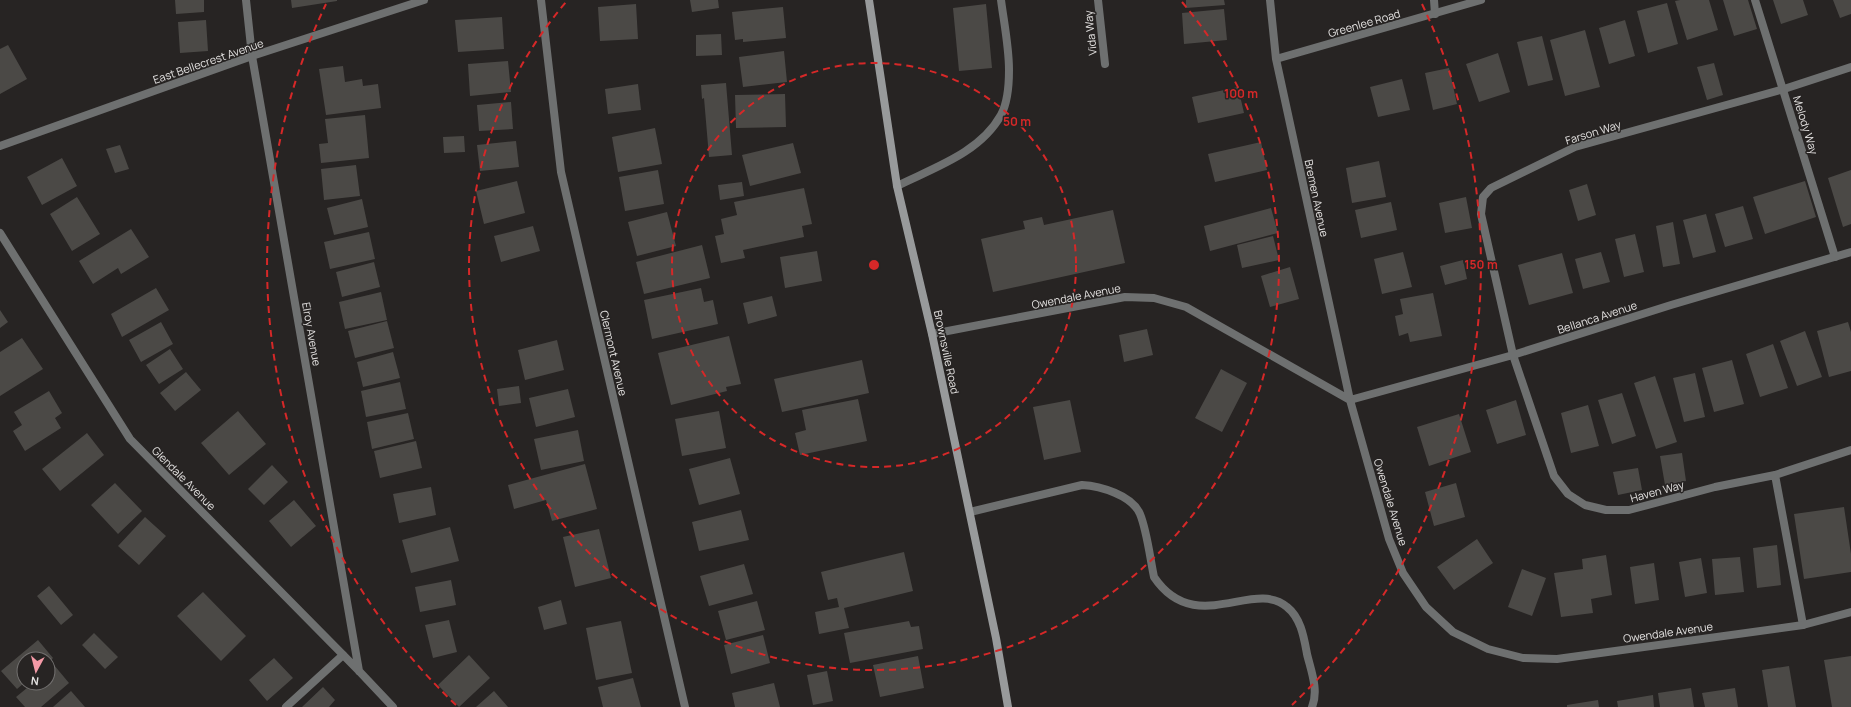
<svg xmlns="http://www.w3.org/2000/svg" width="1851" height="707" font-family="Manrope,sans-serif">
  <rect width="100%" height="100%" fill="#272423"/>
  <!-- building -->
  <path fill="#4b4946" d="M 175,0 L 204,0 L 204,12 L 176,14 Z
    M 291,0 L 337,0 L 337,1 L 292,8 Z
    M 690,0 L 718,0 L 719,8 L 692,12 Z
    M 1186,0 L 1224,0 L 1225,5 L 1186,8 Z
    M 1680,0 L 1709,0 L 1718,30 L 1687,40 L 1675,1 Z
    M 1723,0 L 1748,0 L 1757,29 L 1734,36 Z
    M 1773,0 L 1803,0 L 1808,15 L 1781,24 Z
    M 1833,0 L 1851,0 L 1851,14 L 1840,18 Z
    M 1667,3 L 1678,44 L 1648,53 L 1637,11 Z
    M 636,4 L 638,39 L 600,41 L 598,7 Z
    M 986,4 L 992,68 L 959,71 L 953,8 Z
    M 783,7 L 786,38 L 743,42 L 743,39 L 735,40 L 732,12 Z
    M 1224,9 L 1227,40 L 1184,44 L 1182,13 Z
    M 502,17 L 504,49 L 458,52 L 455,20 Z
    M 206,20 L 208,51 L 180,53 L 178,22 Z
    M 1625,20 L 1635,56 L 1609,64 L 1599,28 Z
    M 1585,30 L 1600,87 L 1565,96 L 1550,40 Z
    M 721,34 L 722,55 L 696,56 L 696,35 Z
    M 1542,36 L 1553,80 L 1528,86 L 1517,42 Z
    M 8,45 L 27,79 L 0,94 L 0,49 Z
    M 784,51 L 787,82 L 743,87 L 739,57 Z
    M 1498,53 L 1510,92 L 1479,102 L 1466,64 Z
    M 508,61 L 511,92 L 470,96 L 468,64 Z
    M 1714,63 L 1723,95 L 1707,100 L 1697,67 Z
    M 343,66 L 345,82 L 362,79 L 363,86 L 378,84 L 381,108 L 326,115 L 319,69 Z
    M 1449,68 L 1457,104 L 1433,110 L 1425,73 Z
    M 1402,79 L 1410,110 L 1378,117 L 1370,87 Z
    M 726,83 L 732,155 L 709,157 L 704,98 L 702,99 L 701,85 Z
    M 638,84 L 641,110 L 608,114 L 605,89 Z
    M 1238,87 L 1244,113 L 1198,123 L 1192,97 Z
    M 785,94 L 786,127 L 736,128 L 735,95 Z
    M 511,102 L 513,129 L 479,131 L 477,105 Z
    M 365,115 L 369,158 L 321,163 L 319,144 L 328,143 L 325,119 Z
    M 655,128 L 662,164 L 618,172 L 612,137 Z
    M 464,136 L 465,152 L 444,153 L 443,137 Z
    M 516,141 L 519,167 L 480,171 L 477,145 Z
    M 1261,142 L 1267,170 L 1215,182 L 1208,154 Z
    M 793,143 L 801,173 L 750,186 L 742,155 Z
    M 120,145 L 129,169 L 115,173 L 106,149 Z
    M 62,158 L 77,186 L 42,205 L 27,177 Z
    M 1379,161 L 1386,197 L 1352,203 L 1346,168 Z
    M 356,165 L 360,196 L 324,200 L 321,169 Z
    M 658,170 L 664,204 L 625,211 L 619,177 Z
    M 1851,170 L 1851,224 L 1843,227 L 1828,178 Z
    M 517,181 L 525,213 L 484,224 L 476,191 Z
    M 1805,181 L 1816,217 L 1765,234 L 1753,197 Z
    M 742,182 L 744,196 L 720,200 L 718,185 Z
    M 1587,184 L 1596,215 L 1578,221 L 1569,190 Z
    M 804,188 L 812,224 L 802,226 L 804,237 L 743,250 L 745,258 L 721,263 L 715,236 L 724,234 L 721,219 L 737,215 L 734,202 Z
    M 77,197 L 100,234 L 72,251 L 50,214 Z
    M 1466,197 L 1472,228 L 1445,233 L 1439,203 Z
    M 362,199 L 368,227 L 334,235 L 327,208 Z
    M 1391,202 L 1397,230 L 1361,238 L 1355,210 Z
    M 1743,206 L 1753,239 L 1725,247 L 1715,214 Z
    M 1271,208 L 1278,233 L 1210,251 L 1204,226 Z
    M 1113,210 L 1125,263 L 993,292 L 981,239 L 1025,229 L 1023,221 L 1042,217 L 1044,225 Z
    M 667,212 L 676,246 L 637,256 L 628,222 Z
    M 1706,214 L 1716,252 L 1693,258 L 1683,220 Z
    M 1673,222 L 1680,264 L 1663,267 L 1656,226 Z
    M 533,226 L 540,251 L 501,262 L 494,236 Z
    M 131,229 L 149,257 L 121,274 L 118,268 L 93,284 L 79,261 Z
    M 369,232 L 375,259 L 330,269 L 324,242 Z
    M 1635,234 L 1644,272 L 1624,277 L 1615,239 Z
    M 1273,236 L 1279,260 L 1242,268 L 1237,245 Z
    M 702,245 L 710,278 L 644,294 L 636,262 Z
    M 817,251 L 822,281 L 785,288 L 780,257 Z
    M 1403,252 L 1412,287 L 1382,294 L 1374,259 Z
    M 1601,252 L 1610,282 L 1583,289 L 1575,259 Z
    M 1562,253 L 1573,293 L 1529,305 L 1518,265 Z
    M 1463,260 L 1467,279 L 1445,285 L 1440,266 Z
    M 374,262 L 380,287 L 342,297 L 336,272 Z
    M 1290,267 L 1299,299 L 1270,307 L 1261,276 Z
    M 156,288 L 169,310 L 122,337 L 111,314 Z
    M 701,288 L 704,302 L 713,300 L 718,324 L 652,339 L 644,300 Z
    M 381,292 L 387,320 L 345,329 L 339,302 Z
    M 1433,293 L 1442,336 L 1410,342 L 1408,333 L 1399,336 L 1395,316 L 1403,314 L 1400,299 Z
    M 772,296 L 777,316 L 748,324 L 743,303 Z
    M 0,310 L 8,322 L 0,328 Z
    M 387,321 L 394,348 L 355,358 L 348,331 Z
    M 161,322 L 173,344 L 141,362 L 129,340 Z
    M 1848,322 L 1851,332 L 1851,371 L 1829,377 L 1817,331 Z
    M 1147,329 L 1153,355 L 1124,362 L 1119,335 Z
    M 1805,331 L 1822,377 L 1797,386 L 1780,341 Z
    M 729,336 L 741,384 L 726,387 L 727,391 L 671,405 L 658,353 Z
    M 22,338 L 43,369 L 0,396 L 0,352 Z
    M 557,340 L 564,370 L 525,380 L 518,350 Z
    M 1773,344 L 1788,388 L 1760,397 L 1746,354 Z
    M 170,349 L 183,369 L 159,384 L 146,365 Z
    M 393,352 L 400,378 L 363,387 L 357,362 Z
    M 862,360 L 869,393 L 782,412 L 774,379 Z
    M 1732,360 L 1744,404 L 1714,412 L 1702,368 Z
    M 1221,369 L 1247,383 L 1222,432 L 1195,418 Z
    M 186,372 L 201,390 L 175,411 L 160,393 Z
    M 1695,373 L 1705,417 L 1684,422 L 1673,378 Z
    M 1655,376 L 1677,442 L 1656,449 L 1634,383 Z
    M 400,382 L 406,409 L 366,417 L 361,391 Z
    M 519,386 L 521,403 L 499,406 L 497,389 Z
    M 568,389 L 575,417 L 536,427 L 529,398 Z
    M 49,391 L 62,413 L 55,418 L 61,428 L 25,451 L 13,431 L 22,425 L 14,412 Z
    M 1622,393 L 1636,436 L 1612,444 L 1598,400 Z
    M 858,399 L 867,441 L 800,455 L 795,433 L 806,430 L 802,410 Z
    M 1070,400 L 1081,452 L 1044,460 L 1033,407 Z
    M 1516,400 L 1526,435 L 1497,444 L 1486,410 Z
    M 1588,405 L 1599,446 L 1571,453 L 1561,413 Z
    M 238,411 L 266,444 L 229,475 L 201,443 Z
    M 719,411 L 726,448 L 682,456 L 675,419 Z
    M 408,413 L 414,439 L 372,449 L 367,422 Z
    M 1459,414 L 1471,452 L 1429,466 L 1417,427 Z
    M 578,430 L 584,461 L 541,470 L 534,439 Z
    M 87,433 L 104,455 L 60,491 L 42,469 Z
    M 416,441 L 422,468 L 380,478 L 374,451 Z
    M 1682,453 L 1686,481 L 1665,485 L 1660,456 Z
    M 730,458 L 740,494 L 699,505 L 689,469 Z
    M 585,464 L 597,509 L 552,521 L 546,500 L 514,509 L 508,485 Z
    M 272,465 L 288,482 L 264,505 L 248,489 Z
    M 1638,468 L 1642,490 L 1618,495 L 1613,472 Z
    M 115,483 L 142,511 L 118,534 L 91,505 Z
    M 1456,483 L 1465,517 L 1434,526 L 1425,492 Z
    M 431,487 L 436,515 L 399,523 L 393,494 Z
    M 294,500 L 316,526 L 291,547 L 269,521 Z
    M 1844,507 L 1851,554 L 1851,572 L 1804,579 L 1794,514 Z
    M 741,510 L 749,540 L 699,551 L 692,522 Z
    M 145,517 L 166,536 L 139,565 L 118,546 Z
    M 450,527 L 459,561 L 411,573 L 402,540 Z
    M 599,529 L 611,578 L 575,587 L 563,537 Z
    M 1477,539 L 1493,563 L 1454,590 L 1437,567 Z
    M 1777,545 L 1781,585 L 1757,588 L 1753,548 Z
    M 904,552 L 913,591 L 844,608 L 849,628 L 819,634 L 815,612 L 839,607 L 837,598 L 828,600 L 821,572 Z
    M 1606,555 L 1612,595 L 1591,599 L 1593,613 L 1561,617 L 1554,573 L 1583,569 L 1582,559 Z
    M 1740,557 L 1744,592 L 1715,595 L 1712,559 Z
    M 1701,558 L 1707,593 L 1685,597 L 1679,562 Z
    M 1654,563 L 1659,600 L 1635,604 L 1630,567 Z
    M 744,564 L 753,594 L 709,606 L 700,576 Z
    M 1522,569 L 1546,578 L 1532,616 L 1508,607 Z
    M 451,580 L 456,605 L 420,612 L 415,587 Z
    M 49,586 L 73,615 L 61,625 L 37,596 Z
    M 203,592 L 246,636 L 221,661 L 177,616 Z
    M 561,600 L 567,624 L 544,630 L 538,607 Z
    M 757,601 L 765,630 L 726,640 L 718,611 Z
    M 449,620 L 457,652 L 433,658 L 425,625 Z
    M 621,621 L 632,673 L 596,680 L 586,628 Z
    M 909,621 L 911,627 L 919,626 L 923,649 L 850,663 L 844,633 Z
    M 94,633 L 118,657 L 105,669 L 82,645 Z
    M 763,635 L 770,663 L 731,674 L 724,645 Z
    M 38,640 L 53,658 L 48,663 L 48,659 L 24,659 L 24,683 L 17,689 L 1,671 Z
    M 469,655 L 490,678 L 459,707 L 438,685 Z
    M 918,656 L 924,688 L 880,697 L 873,665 Z
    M 1851,656 L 1851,707 L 1832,707 L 1824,660 Z
    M 274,658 L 293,678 L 267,701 L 249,680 Z
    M 54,665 L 69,683 L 41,707 L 25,707 L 16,697 L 33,683 L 48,683 L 48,670 Z
    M 1789,666 L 1796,707 L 1768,707 L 1762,670 Z
    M 827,671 L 833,701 L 813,705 L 807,675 Z
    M 633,678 L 641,707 L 603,707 L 598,687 Z
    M 774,683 L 780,707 L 735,707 L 732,693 Z
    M 323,687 L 335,700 L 329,707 L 302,707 Z
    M 1691,688 L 1694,707 L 1660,707 L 1658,693 Z
    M 1735,688 L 1738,707 L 1705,707 L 1702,693 Z
    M 71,691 L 85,707 L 53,707 Z
    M 494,691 L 508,707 L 476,707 Z
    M 1653,695 L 1654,707 L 1618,707 L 1617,701 Z
    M 1598,700 L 1599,707 L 1567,707 L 1567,705 Z"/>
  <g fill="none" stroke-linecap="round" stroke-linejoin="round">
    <!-- service -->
    <path stroke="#6e7070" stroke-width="8" d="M 1098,0 L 1105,64
      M 1434,0 L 1435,14
      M 1755,0 L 1835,257
      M 1851,67 L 1784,89 L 1575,147 L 1491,188 L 1483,197 L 1481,214 L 1513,355 L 1554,476 L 1568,494 L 1585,505 L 1606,510 L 1629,510 L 1715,487 L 1775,475 L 1851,450
      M 897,186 C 933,168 980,153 1001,115 C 1008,102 1009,84 1009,70 C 1009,47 1004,23 1001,0
      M 1775,475 L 1803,625
      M 970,512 L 1082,485 C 1100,486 1132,495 1140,514 C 1147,531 1150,558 1154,577 C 1195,638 1254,578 1287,607 C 1301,618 1304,638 1307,654 C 1311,671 1319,690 1312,707
      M 286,707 L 343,655"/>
    <!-- minor -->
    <path stroke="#6e7070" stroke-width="8" d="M 246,0 L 252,56 L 359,671
      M 541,0 L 561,172 L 685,707
      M 1270,0 L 1276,59 L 1350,400 L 1513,355 L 1671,305 L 1851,252
      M 1276,59 L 1481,0
      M 0,146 L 252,56 L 424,0
      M 0,233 L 130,439 L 359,671 L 393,707
      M 932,334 L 1125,297 L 1154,298 L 1186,307 L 1350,400 L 1389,539 L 1403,573 L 1426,607 L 1453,632 L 1488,649 L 1523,658 L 1557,659 L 1803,625 L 1851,612"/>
    <!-- secondary -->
    <path stroke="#989a9b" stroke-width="8" d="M 869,0 L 897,186 L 932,334 L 996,638 L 1008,707"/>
  </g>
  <!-- distance rings -->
  <g fill="none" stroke="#d62828" stroke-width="2" stroke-dasharray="7 5">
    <circle cx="874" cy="265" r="202"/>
    <path d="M1182 2A405 405 0 1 1 566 2"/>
    <path d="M456 705A607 607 0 0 1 326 4M1422 4A607 607 0 0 1 1292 705"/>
  </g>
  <g text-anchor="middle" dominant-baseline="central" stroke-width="3" stroke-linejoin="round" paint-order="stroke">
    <!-- street labels -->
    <g font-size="11" fill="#e3e1e0" stroke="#272423">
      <text transform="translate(1364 23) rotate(-16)">Greenlee Road</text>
      <text transform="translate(1090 33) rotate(-96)">Vida Way</text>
      <text transform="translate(208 61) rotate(-19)">East Bellecrest Avenue</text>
      <text transform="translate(1806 125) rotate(73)">Melody Way</text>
      <text transform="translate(1593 132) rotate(-17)">Farson Way</text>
      <text transform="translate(1317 198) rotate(78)">Bremen Avenue</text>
      <text transform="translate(1076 296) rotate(-11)">Owendale Avenue</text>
      <text transform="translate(1597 317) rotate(-18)">Bellanca Avenue</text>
      <text transform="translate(312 334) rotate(80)">Elroy Avenue</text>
      <text transform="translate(947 352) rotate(78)">Brownsville Road</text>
      <text transform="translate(614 353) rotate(77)">Clermont Avenue</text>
      <text transform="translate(184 478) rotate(45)">Glendale Avenue</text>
      <text transform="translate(1657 491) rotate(-15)">Haven Way</text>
      <text transform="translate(1391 502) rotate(73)">Owendale Avenue</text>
      <text transform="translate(1668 632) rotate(-8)">Owendale Avenue</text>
    </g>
  </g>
  <circle cx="874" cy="265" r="6" fill="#d62828" stroke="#272423" stroke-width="2"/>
  <g font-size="12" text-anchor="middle" font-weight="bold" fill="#d62828" stroke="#272423" stroke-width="3" stroke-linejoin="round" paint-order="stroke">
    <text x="1241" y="98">100 m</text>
    <text x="1017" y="126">50 m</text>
    <text x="1481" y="269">150 m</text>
  </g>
  <!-- north arrow -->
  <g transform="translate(36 671) rotate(187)"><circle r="19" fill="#272423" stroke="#72706f"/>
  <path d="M0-3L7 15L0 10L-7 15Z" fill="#f49aa7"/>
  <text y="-6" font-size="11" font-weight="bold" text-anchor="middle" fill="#e3e1e0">N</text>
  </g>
</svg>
